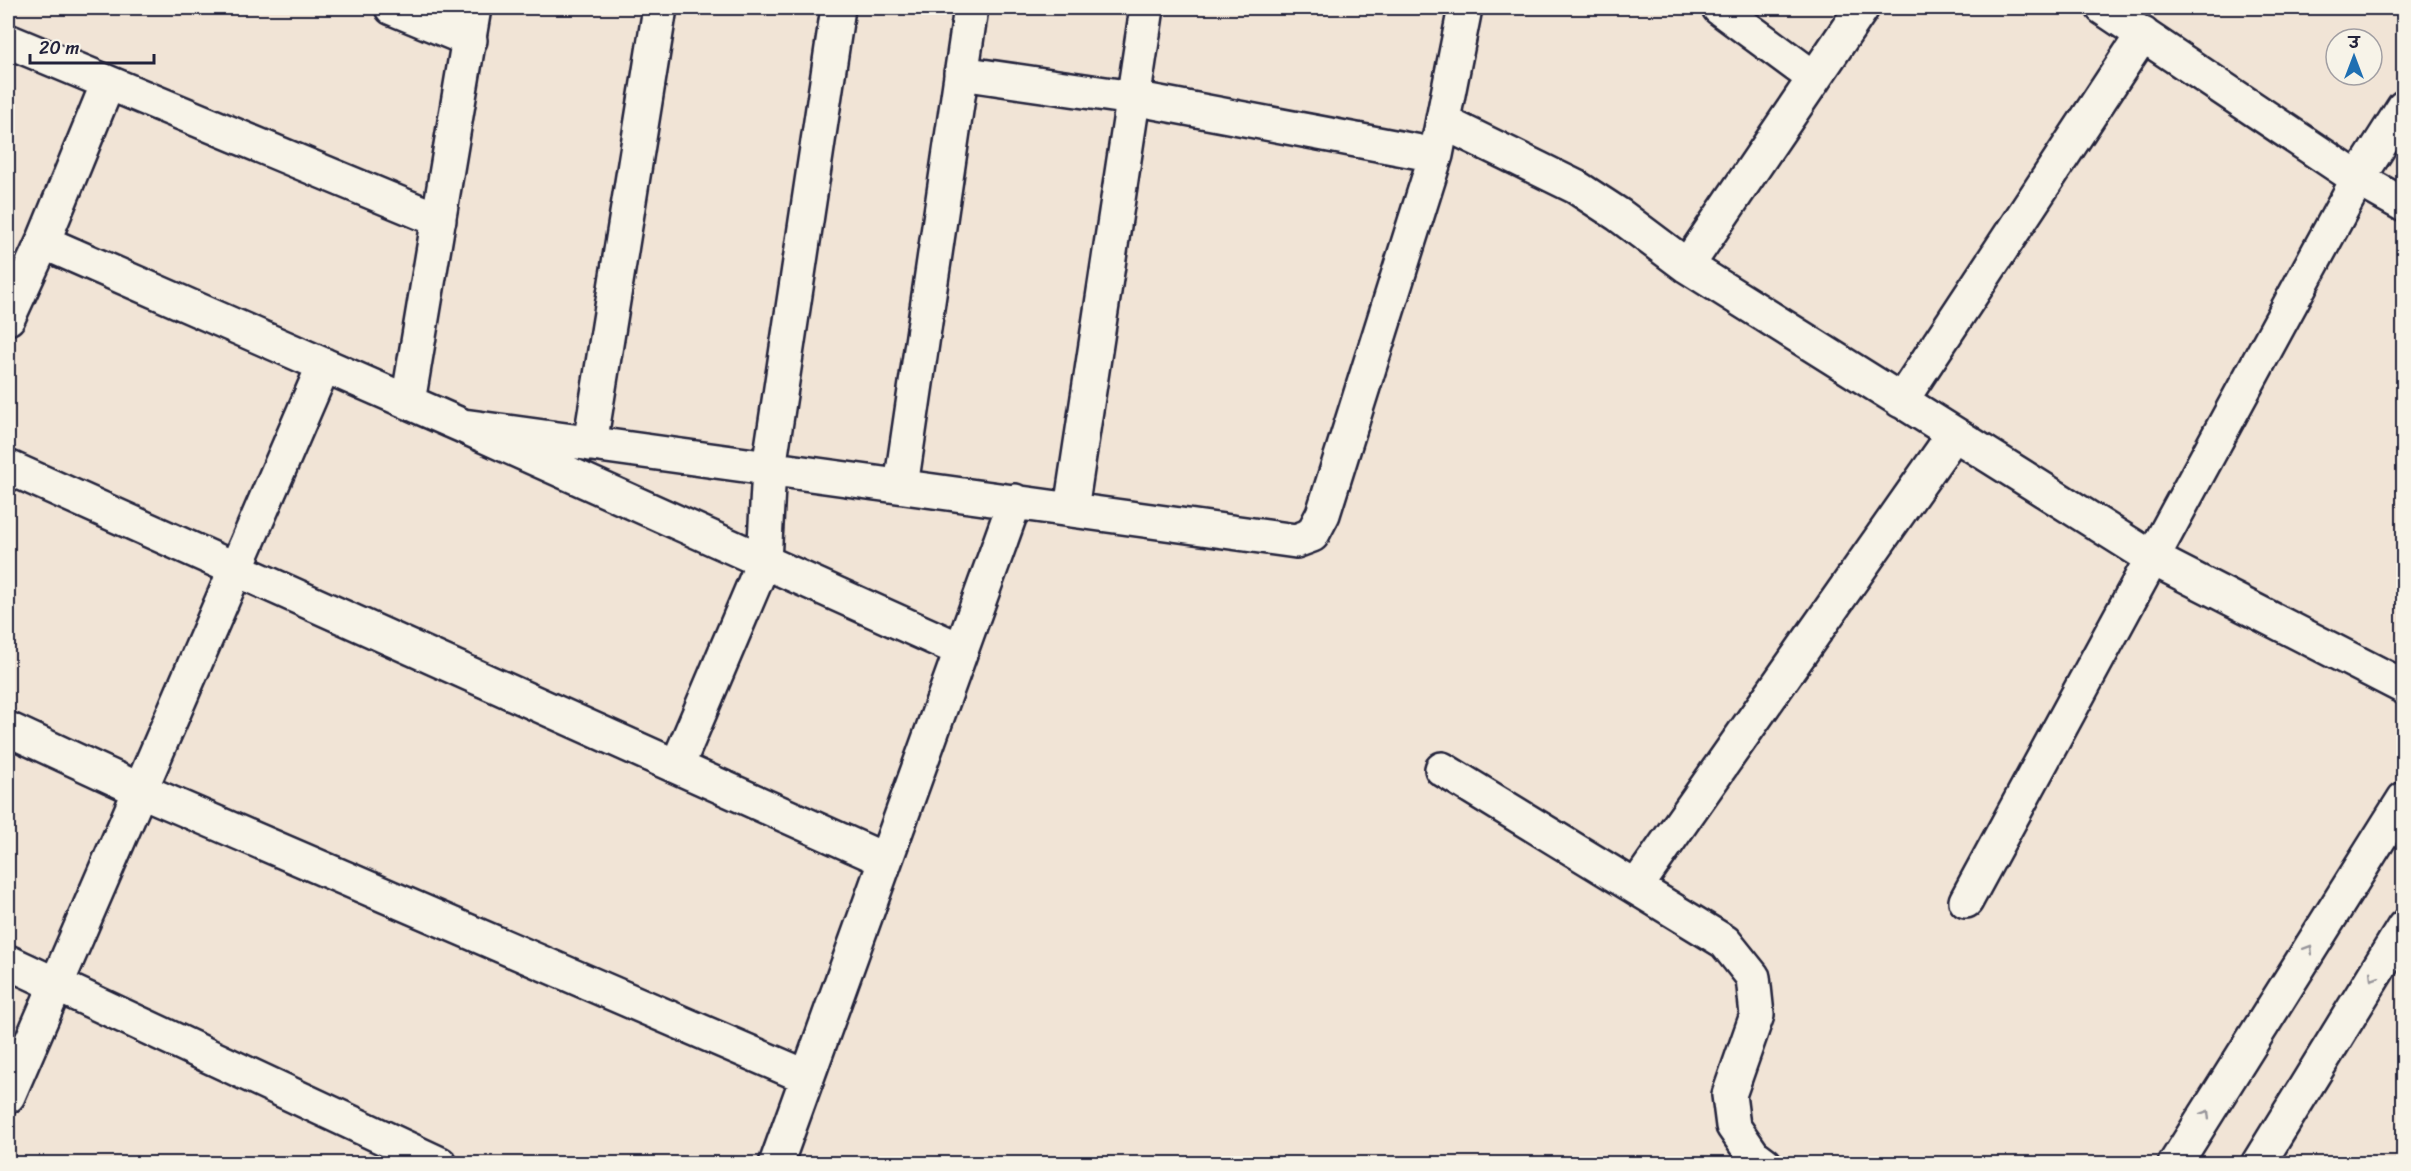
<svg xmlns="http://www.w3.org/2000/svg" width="2411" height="1171" font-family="Sriracha,'Playpen Sans Deva',sans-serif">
  <rect width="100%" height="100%" fill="#f1e4d6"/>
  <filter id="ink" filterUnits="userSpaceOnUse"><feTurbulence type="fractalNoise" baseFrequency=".0167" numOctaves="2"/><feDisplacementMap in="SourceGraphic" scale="12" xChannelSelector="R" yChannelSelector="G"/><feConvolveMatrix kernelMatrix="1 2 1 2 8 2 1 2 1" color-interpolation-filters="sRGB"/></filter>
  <g filter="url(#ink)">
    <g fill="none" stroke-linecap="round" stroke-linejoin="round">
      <defs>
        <path id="minor" d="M 392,8 L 470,40
          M 1719,8 L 1814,78
          M 2103,8 L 2358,179 L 2404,205
          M 8,41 L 439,220
          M 961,73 L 1133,98 L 1436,155
          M 1443,122 L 1576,187 L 1619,215 L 1687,266 L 2152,558 L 2404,687
          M 43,242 L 463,426 L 961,650
          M 1687,266 L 1862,8
          M 8,318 L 43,242 L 108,83
          M 1901,401 L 2143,34
          M 408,402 L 474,8
          M 463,426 L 1296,541 L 1312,535 L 1323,514 L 1436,155 L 1465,8
          M 590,444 L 660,8
          M 8,467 L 885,860
          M 901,486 L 971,8
          M 1071,509 L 1147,8
          M 8,729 L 140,790 L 807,1077
          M 677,766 L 764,561 L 769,468 L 838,8
          M 1442,769 L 1725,942 L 1753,977 L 1757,1015 L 1729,1095 L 1733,1126 L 1753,1155 L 1765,1164
          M 1636,887 L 1954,434
          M 1966,901 L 2358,179 L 2404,107
          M 8,962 L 440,1164
          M 8,1096 L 324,365
          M 776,1164 L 1015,501"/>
        <path id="secondary" d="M 2175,1164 L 2404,799
          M 2258,1164 L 2404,927"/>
      </defs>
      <!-- minor casing -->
      <use href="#minor" stroke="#22223b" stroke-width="38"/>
      <!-- secondary casing -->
      <use href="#secondary" stroke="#22223b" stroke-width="38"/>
      <!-- minor -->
      <use href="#minor" stroke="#f7f3e8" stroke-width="33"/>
      <!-- secondary -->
      <use href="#secondary" stroke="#f7f3e8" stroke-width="33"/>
    </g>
    <!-- one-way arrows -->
    <defs><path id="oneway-chevron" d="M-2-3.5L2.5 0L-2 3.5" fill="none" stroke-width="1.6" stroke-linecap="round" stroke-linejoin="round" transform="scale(1.5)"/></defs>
    <g stroke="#97959a">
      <use href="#oneway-chevron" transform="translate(2309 949) rotate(-58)"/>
      <use href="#oneway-chevron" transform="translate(2373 977) rotate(122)"/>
      <use href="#oneway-chevron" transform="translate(2206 1114) rotate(-58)"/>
    </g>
  </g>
  <!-- margin -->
  <rect width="2411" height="1171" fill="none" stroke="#f7f3e8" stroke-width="30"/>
  <rect x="15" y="15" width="2381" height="1141" fill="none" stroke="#22223b" stroke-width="2" filter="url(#ink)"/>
  <!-- north arrow -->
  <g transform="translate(2354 57)"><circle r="28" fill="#f7f3e8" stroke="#a29fa3" stroke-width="1.5"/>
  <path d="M0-4.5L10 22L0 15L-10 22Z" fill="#1f6fb2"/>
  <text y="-9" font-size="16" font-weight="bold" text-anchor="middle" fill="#22223b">उ</text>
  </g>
  <!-- scale -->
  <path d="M30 54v9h124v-9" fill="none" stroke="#22223b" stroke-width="3"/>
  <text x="39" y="54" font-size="18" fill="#22223b" stroke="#f7f3e8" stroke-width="4.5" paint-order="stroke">20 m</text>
</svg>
